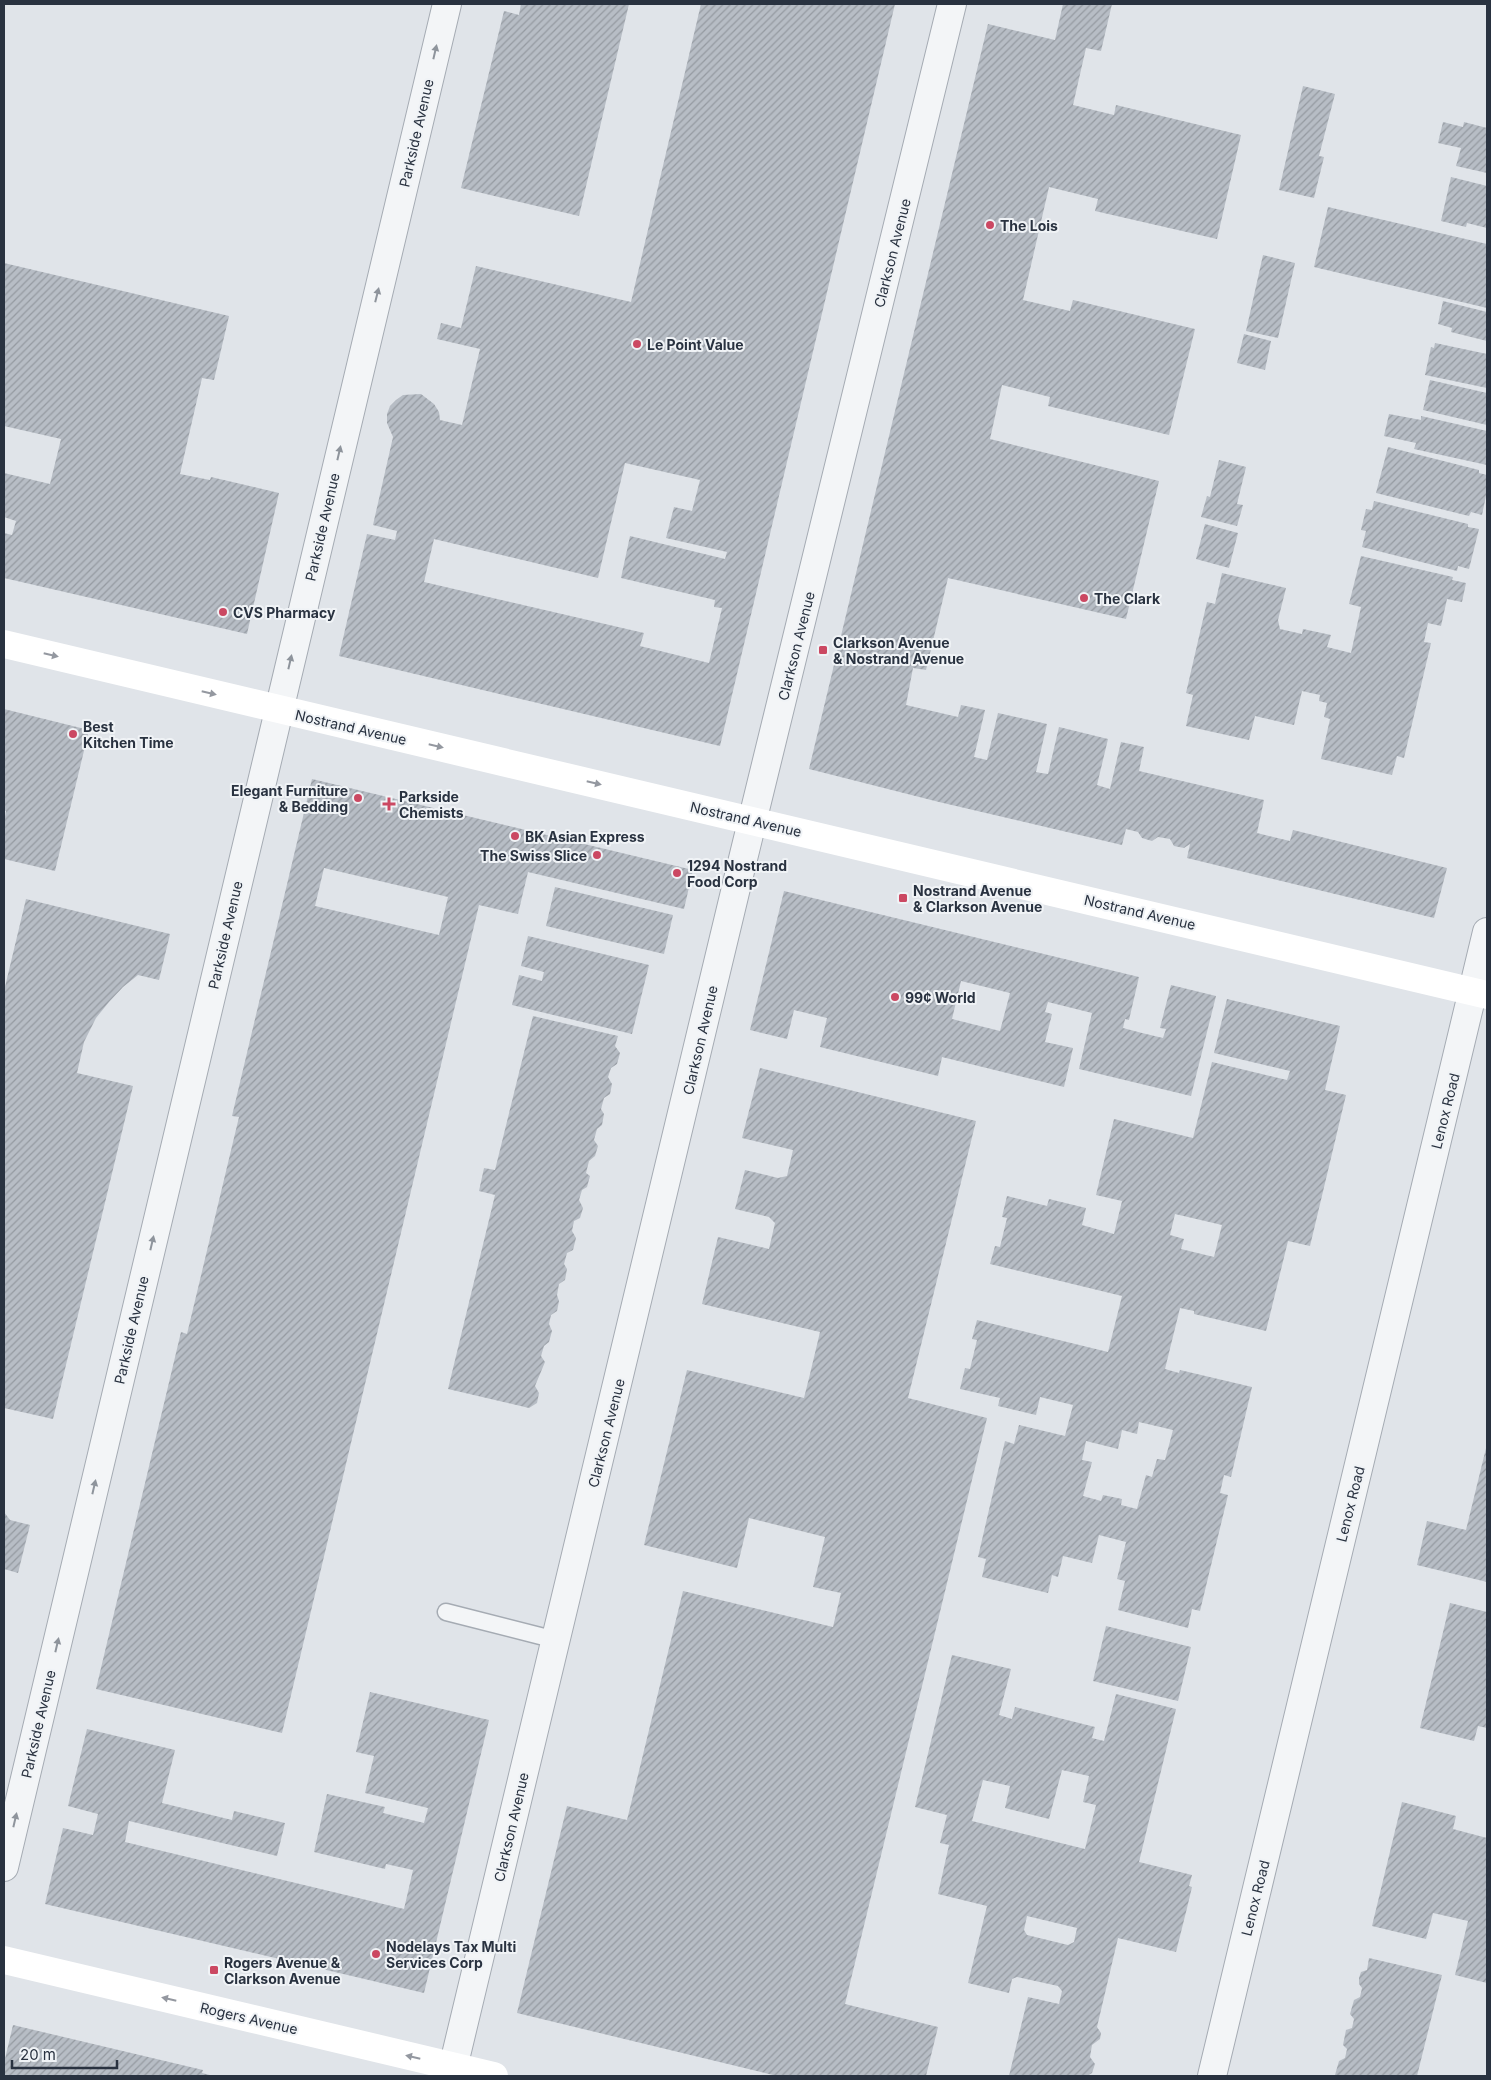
<svg xmlns="http://www.w3.org/2000/svg" width="1491" height="2080" font-family="Inter,sans-serif">
  <defs>
    <pattern id="building-hatch" width="6" height="6" patternUnits="userSpaceOnUse" patternTransform="scale(1.25)"><rect width="6" height="6" fill="#b7bdc5"/><path d="M-1 1l2-2M0 6l6-6M5 7l2-2" fill="none" stroke="#959aa1"/></pattern>
  </defs>
  <rect width="100%" height="100%" fill="#e0e4e9"/>
  <!-- building -->
  <path fill="url(#building-hatch)" fill-rule="evenodd" d="M 521,4 L 629,4 L 579,216 L 461,188 L 504,11 L 519,15 Z
    M 701,4 L 895,4 L 720,746 L 339,656 L 367,534 L 395,540 L 397,531 L 373,525 L 393,437 L 387,423 L 387,414 L 390,406 L 396,400 L 403,395 L 421,394 L 434,404 L 439,412 L 440,420 L 462,425 L 480,349 L 437,339 L 441,323 L 461,328 L 476,266 L 631,302 ZM 625,463 L 700,480 L 692,511 L 674,507 L 666,538 L 727,552 L 725,559 L 630,536 L 621,578 L 715,600 L 714,607 L 722,608 L 709,663 L 640,646 L 644,633 L 424,582 L 434,539 L 598,578 Z
    M 1063,4 L 1112,4 L 1101,51 L 1086,48 L 1073,105 L 1114,115 L 1116,105 L 1241,135 L 1217,239 L 1095,211 L 1098,199 L 1049,187 L 1023,300 L 1070,311 L 1073,300 L 1195,329 L 1169,435 L 1048,406 L 1050,397 L 1002,385 L 990,439 L 1159,481 L 1126,619 L 948,578 L 926,670 L 913,668 L 906,705 L 958,717 L 961,705 L 985,710 L 974,757 L 987,760 L 998,713 L 1047,724 L 1036,772 L 1041,773 L 1048,774 L 1059,727 L 1108,739 L 1097,785 L 1110,789 L 1121,742 L 1144,747 L 1139,771 L 1264,800 L 1257,833 L 1290,841 L 1293,830 L 1447,868 L 1434,918 L 1187,858 L 1190,844 L 1184,848 L 1174,846 L 1170,839 L 1158,837 L 1152,841 L 1142,838 L 1138,832 L 1126,829 L 1122,845 L 939,802 L 809,769 L 988,24 L 1055,40 Z
    M 1303,86 L 1335,94 L 1319,156 L 1324,157 L 1314,198 L 1279,190 Z
    M 1443,122 L 1463,127 L 1464,122 L 1487,128 L 1487,173 L 1456,166 L 1461,148 L 1438,143 Z
    M 1451,177 L 1487,186 L 1487,228 L 1467,223 L 1466,227 L 1441,221 Z
    M 1328,207 L 1487,244 L 1487,308 L 1314,267 Z
    M 1263,255 L 1295,263 L 1278,338 L 1246,331 Z
    M 4,263 L 229,316 L 214,380 L 202,378 L 180,474 L 210,480 L 211,477 L 279,493 L 247,634 L 4,578 L 4,533 L 12,535 L 16,521 L 4,517 L 4,473 L 50,484 L 61,439 L 4,426 Z
    M 1443,301 L 1487,312 L 1487,341 L 1451,332 L 1452,328 L 1438,324 Z
    M 1244,334 L 1271,341 L 1265,370 L 1237,363 Z
    M 1435,343 L 1487,354 L 1487,388 L 1425,375 L 1431,347 L 1434,348 Z
    M 1430,380 L 1487,393 L 1487,425 L 1423,410 Z
    M 1389,414 L 1421,420 L 1421,416 L 1487,431 L 1487,465 L 1414,449 L 1416,443 L 1384,436 Z
    M 1388,447 L 1479,470 L 1479,473 L 1487,475 L 1487,491 L 1482,515 L 1471,512 L 1469,516 L 1376,493 Z
    M 1219,460 L 1246,467 L 1237,504 L 1243,505 L 1237,526 L 1201,517 L 1207,496 L 1210,497 Z
    M 1374,501 L 1468,524 L 1468,527 L 1479,529 L 1469,569 L 1458,566 L 1457,571 L 1362,547 L 1366,531 L 1361,530 L 1366,509 L 1372,510 Z
    M 1205,524 L 1238,533 L 1229,568 L 1196,559 Z
    M 1361,556 L 1453,577 L 1452,580 L 1466,583 L 1462,602 L 1447,599 L 1441,626 L 1428,623 L 1424,642 L 1431,643 L 1404,758 L 1397,756 L 1392,775 L 1321,759 L 1330,719 L 1324,717 L 1327,703 L 1319,701 L 1320,695 L 1302,691 L 1294,725 L 1255,716 L 1249,740 L 1186,726 L 1193,695 L 1186,693 L 1207,602 L 1215,604 L 1222,573 L 1286,588 L 1278,620 L 1280,629 L 1302,634 L 1303,629 L 1331,635 L 1327,647 L 1351,653 L 1361,607 L 1349,604 Z
    M 4,709 L 89,730 L 55,871 L 4,859 L 4,822 L 6,811 L 4,810 Z
    M 312,779 L 693,870 L 684,909 L 528,872 L 518,914 L 479,905 L 282,1733 L 96,1689 L 181,1332 L 187,1334 L 239,1117 L 232,1116 ZM 324,868 L 448,897 L 439,935 L 315,906 Z
    M 555,887 L 673,915 L 664,954 L 546,926 Z
    M 784,891 L 1139,977 L 1129,1020 L 1125,1019 L 1123,1028 L 1142,1033 L 1163,1038 L 1166,1029 L 1160,1028 L 1171,985 L 1216,996 L 1191,1096 L 1079,1069 L 1092,1013 L 1048,1002 L 1045,1012 L 1052,1014 L 1045,1042 L 1073,1048 L 1064,1087 L 942,1057 L 938,1076 L 820,1047 L 827,1018 L 794,1010 L 787,1039 L 750,1030 ZM 961,981 L 1010,993 L 1000,1031 L 952,1019 Z
    M 26,899 L 170,934 L 159,980 L 138,975 L 123,987 L 109,1002 L 96,1018 L 84,1042 L 77,1073 L 133,1086 L 53,1419 L 4,1408 L 4,991 Z
    M 528,936 L 649,965 L 632,1034 L 512,1005 L 519,975 L 542,981 L 543,976 L 544,972 L 521,966 Z
    M 1227,999 L 1340,1026 L 1325,1090 L 1346,1095 L 1310,1246 L 1288,1241 L 1266,1331 L 1194,1314 L 1194,1311 L 1180,1308 L 1165,1369 L 1179,1373 L 1180,1370 L 1252,1387 L 1231,1477 L 1224,1475 L 1220,1493 L 1228,1495 L 1200,1611 L 1192,1609 L 1188,1628 L 1118,1610 L 1125,1581 L 1117,1579 L 1126,1542 L 1099,1535 L 1092,1563 L 1063,1556 L 1058,1577 L 1052,1575 L 1048,1593 L 982,1577 L 986,1559 L 978,1557 L 1005,1441 L 1014,1444 L 1019,1425 L 1065,1436 L 1073,1405 L 1040,1397 L 1036,1415 L 998,1406 L 1000,1398 L 960,1389 L 965,1368 L 970,1369 L 977,1340 L 972,1339 L 977,1320 L 1108,1352 L 1122,1296 L 990,1264 L 995,1246 L 1000,1247 L 1007,1218 L 1002,1217 L 1007,1196 L 1047,1206 L 1049,1199 L 1086,1208 L 1082,1225 L 1114,1234 L 1122,1201 L 1096,1195 L 1114,1119 L 1193,1138 L 1212,1062 L 1287,1080 L 1290,1071 L 1214,1053 ZM 1175,1214 L 1222,1225 L 1214,1257 L 1181,1249 L 1184,1239 L 1170,1235 ZM 1139,1422 L 1173,1430 L 1165,1460 L 1157,1459 L 1152,1477 L 1146,1475 L 1137,1509 L 1121,1505 L 1122,1499 L 1103,1495 L 1101,1501 L 1083,1496 L 1092,1462 L 1082,1460 L 1086,1441 L 1118,1449 L 1122,1430 L 1137,1434 Z
    M 533,1016 L 618,1036 L 615,1046 L 620,1053 L 617,1064 L 611,1068 L 608,1077 L 612,1084 L 610,1094 L 604,1098 L 601,1109 L 604,1114 L 602,1125 L 597,1129 L 594,1140 L 598,1146 L 595,1156 L 589,1161 L 586,1173 L 590,1176 L 587,1187 L 582,1190 L 579,1200 L 583,1208 L 580,1218 L 574,1221 L 572,1231 L 576,1238 L 573,1250 L 567,1253 L 564,1264 L 567,1269 L 565,1280 L 559,1284 L 557,1295 L 559,1301 L 557,1311 L 551,1315 L 549,1324 L 552,1331 L 549,1342 L 544,1346 L 541,1356 L 545,1362 L 535,1386 L 539,1393 L 537,1403 L 529,1408 L 448,1389 L 495,1195 L 479,1191 L 484,1168 L 495,1170 Z
    M 760,1068 L 976,1121 L 908,1398 L 987,1418 L 845,2004 L 938,2027 L 926,2076 L 777,2076 L 517,2013 L 567,1806 L 627,1820 L 683,1591 L 833,1627 L 841,1593 L 813,1587 L 825,1537 L 749,1518 L 737,1568 L 644,1545 L 687,1370 L 804,1398 L 810,1374 L 820,1332 L 702,1304 L 718,1237 L 769,1249 L 775,1223 L 769,1217 L 735,1209 L 745,1170 L 778,1178 L 787,1176 L 793,1150 L 742,1138 Z
    M 1487,1444 L 1487,1582 L 1417,1565 L 1427,1521 L 1466,1530 Z
    M 4,1512 L 10,1520 L 30,1525 L 18,1573 L 4,1569 Z
    M 1450,1603 L 1487,1612 L 1487,1728 L 1478,1726 L 1474,1741 L 1420,1728 Z
    M 1106,1626 L 1191,1647 L 1178,1701 L 1093,1681 Z
    M 952,1655 L 1011,1669 L 999,1715 L 1012,1719 L 1015,1707 L 1095,1727 L 1092,1738 L 1104,1741 L 1116,1694 L 1176,1709 L 1139,1862 L 1192,1875 L 1189,1886 L 1192,1887 L 1187,1908 L 1176,1952 L 1118,1938 L 1097,2027 L 1101,2033 L 1100,2039 L 1092,2045 L 1090,2057 L 1095,2064 L 1092,2073 L 1087,2076 L 1009,2076 L 1028,1997 L 1059,2004 L 1062,1991 L 1058,1986 L 1017,1977 L 1012,1979 L 1009,1993 L 968,1983 L 987,1906 L 938,1894 L 949,1845 L 940,1843 L 947,1815 L 915,1807 ZM 1062,1770 L 1089,1776 L 1083,1802 L 1096,1805 L 1085,1849 L 972,1821 L 983,1780 L 1010,1786 L 1005,1808 L 1049,1819 ZM 1027,1916 L 1077,1928 L 1074,1942 L 1068,1945 L 1027,1935 L 1024,1930 Z
    M 370,1692 L 489,1720 L 424,1993 L 45,1904 L 63,1828 L 93,1835 L 98,1814 L 68,1806 L 87,1729 L 175,1750 L 162,1803 L 232,1820 L 234,1811 L 285,1823 L 277,1856 L 129,1821 L 125,1842 L 404,1909 L 413,1870 L 386,1864 L 385,1869 L 314,1852 L 327,1794 L 385,1807 L 383,1813 L 424,1823 L 428,1808 L 365,1793 L 374,1756 L 356,1752 Z
    M 1402,1802 L 1456,1816 L 1453,1829 L 1487,1838 L 1487,1983 L 1455,1975 L 1468,1921 L 1433,1913 L 1426,1939 L 1372,1926 Z
    M 1369,1958 L 1442,1975 L 1417,2076 L 1335,2075 L 1339,2061 L 1345,2058 L 1347,2049 L 1343,2045 L 1346,2030 L 1352,2028 L 1354,2019 L 1350,2014 L 1354,2000 L 1360,1997 L 1362,1988 L 1359,1984 L 1359,1978 L 1361,1972 L 1367,1970 Z
    M 13,2025 L 203,2070 L 202,2073 L 214,2076 L 4,2076 L 4,2063 Z"/>
  <g fill="none" stroke-linecap="round" stroke-linejoin="round">
    <defs>
      <path id="service" d="M 446,1612 L 556,1640"/>
      <path id="minor" d="M 4,1867 L 447,4
        M 451,2076 L 741,867 L 952,4
        M 1212,2076 L 1487,932"/>
    </defs>
    <!-- service casing -->
    <use href="#service" stroke="#a5abb3" stroke-width="19"/>
    <!-- minor casing -->
    <use href="#minor" stroke="#a5abb3" stroke-width="30"/>
    <!-- service -->
    <use href="#service" stroke="#f3f5f7" stroke-width="16"/>
    <!-- minor -->
    <use href="#minor" stroke="#f3f5f7" stroke-width="28"/>
    <!-- secondary -->
    <path stroke="#fff" stroke-width="28" d="M 4,644 L 1487,995
      M 4,1960 L 494,2076"/>
  </g>
  <!-- one-way arrows -->
  <defs><path id="oneway-solid" d="M-6-.8H1V-3.2L6.5 0L1 3.2V.8H-6Z" transform="scale(1.25)"/></defs>
  <g fill="#8e949c">
    <use href="#oneway-solid" transform="translate(435 52) rotate(-77)"/>
    <use href="#oneway-solid" transform="translate(377 295) rotate(-76)"/>
    <use href="#oneway-solid" transform="translate(339 453) rotate(-77)"/>
    <use href="#oneway-solid" transform="translate(290 662) rotate(-77)"/>
    <use href="#oneway-solid" transform="translate(152 1243) rotate(-77)"/>
    <use href="#oneway-solid" transform="translate(94 1487) rotate(-77)"/>
    <use href="#oneway-solid" transform="translate(57 1645) rotate(-77)"/>
    <use href="#oneway-solid" transform="translate(15 1820) rotate(-77)"/>
  </g>
  <g fill="#9498a0">
    <use href="#oneway-solid" transform="translate(51 655) rotate(13)"/>
    <use href="#oneway-solid" transform="translate(209 693) rotate(13)"/>
    <use href="#oneway-solid" transform="translate(436 746) rotate(13)"/>
    <use href="#oneway-solid" transform="translate(594 783) rotate(13)"/>
    <use href="#oneway-solid" transform="translate(169 1999) rotate(-167)"/>
    <use href="#oneway-solid" transform="translate(413 2057) rotate(-167)"/>
  </g>
  <!-- markers -->
  <g fill="#cb4862" stroke="#f0f3f6" stroke-width="2">
    <circle cx="990" cy="225" r="5"/>
    <circle cx="637" cy="344" r="5"/>
    <circle cx="1084" cy="598" r="5"/>
    <circle cx="223" cy="612" r="5"/>
    <rect x="818" y="645" width="10" height="10" rx="2.5"/>
    <circle cx="73" cy="734" r="5"/>
    <circle cx="358" cy="798" r="5"/>
    <path d="M386.5 796.5h5v5h5v5h-5v5h-5v-5h-5v-5h5z"/>
    <circle cx="515" cy="836" r="5"/>
    <circle cx="597" cy="855" r="5"/>
    <circle cx="677" cy="873" r="5"/>
    <rect x="898" y="893" width="10" height="10" rx="2.5"/>
    <circle cx="895" cy="997" r="5"/>
    <circle cx="376" cy="1954" r="5"/>
    <rect x="209" y="1965" width="10" height="10" rx="2.5"/>
  </g>
  <g text-anchor="middle" dominant-baseline="central" stroke-width="4" stroke-linejoin="round" paint-order="stroke">
    <!-- street labels -->
    <g font-size="14" fill="#293240" stroke="#f0f3f6">
      <text transform="translate(416 133) rotate(-77)">Parkside Avenue</text>
      <text transform="translate(892 253) rotate(-76)">Clarkson Avenue</text>
      <text transform="translate(322 527) rotate(-77)">Parkside Avenue</text>
      <text transform="translate(796 646) rotate(-76)">Clarkson Avenue</text>
      <text transform="translate(351 727) rotate(13)">Nostrand Avenue</text>
      <text transform="translate(746 819) rotate(13)">Nostrand Avenue</text>
      <text transform="translate(1140 912) rotate(13)">Nostrand Avenue</text>
      <text transform="translate(225 935) rotate(-77)">Parkside Avenue</text>
      <text transform="translate(700 1040) rotate(-77)">Clarkson Avenue</text>
      <text transform="translate(1445 1111) rotate(-76)">Lenox Road</text>
      <text transform="translate(131 1330) rotate(-77)">Parkside Avenue</text>
      <text transform="translate(606 1433) rotate(-76)">Clarkson Avenue</text>
      <text transform="translate(1350 1504) rotate(-76)">Lenox Road</text>
      <text transform="translate(38 1724) rotate(-77)">Parkside Avenue</text>
      <text transform="translate(511 1827) rotate(-77)">Clarkson Avenue</text>
      <text transform="translate(1255 1898) rotate(-76)">Lenox Road</text>
      <text transform="translate(249 2018) rotate(13)">Rogers Avenue</text>
    </g>
    <!-- poi labels -->
    <g font-size="14" font-weight="bold" fill="#293240" stroke="#f0f3f6" text-anchor="start">
      <text x="1000" y="225">The Lois</text>
      <text x="647" y="344">Le Point Value</text>
      <text x="1094" y="598">The Clark</text>
      <text x="233" y="612">CVS Pharmacy</text>
      <text x="833" y="642">Clarkson Avenue<tspan x="833" dy="16">&amp; Nostrand Avenue</tspan></text>
      <text x="83" y="726">Best<tspan x="83" dy="16">Kitchen Time</tspan></text>
      <text x="348" y="790" text-anchor="end">Elegant Furniture<tspan x="348" dy="16">&amp; Bedding</tspan></text>
      <text x="399" y="796">Parkside<tspan x="399" dy="16">Chemists</tspan></text>
      <text x="525" y="836">BK Asian Express</text>
      <text x="587" y="855" text-anchor="end">The Swiss Slice</text>
      <text x="687" y="865">1294 Nostrand<tspan x="687" dy="16">Food Corp</tspan></text>
      <text x="913" y="890">Nostrand Avenue<tspan x="913" dy="16">&amp; Clarkson Avenue</tspan></text>
      <text x="905" y="997">99¢ World</text>
      <text x="386" y="1946">Nodelays Tax Multi<tspan x="386" dy="16">Services Corp</tspan></text>
      <text x="224" y="1962">Rogers Avenue &amp;<tspan x="224" dy="16">Clarkson Avenue</tspan></text>
    </g>
  </g>
  <!-- border -->
  <rect width="1491" height="2080" fill="none" stroke="#293240" stroke-width="10"/>
  <!-- scale -->
  <path d="M12 2060v8h105v-8" fill="none" stroke="#293240" stroke-width="2.5"/>
  <text x="20" y="2060" font-size="15" fill="#293240" stroke="#f0f3f6" stroke-width="4" paint-order="stroke">20 m</text>
</svg>
